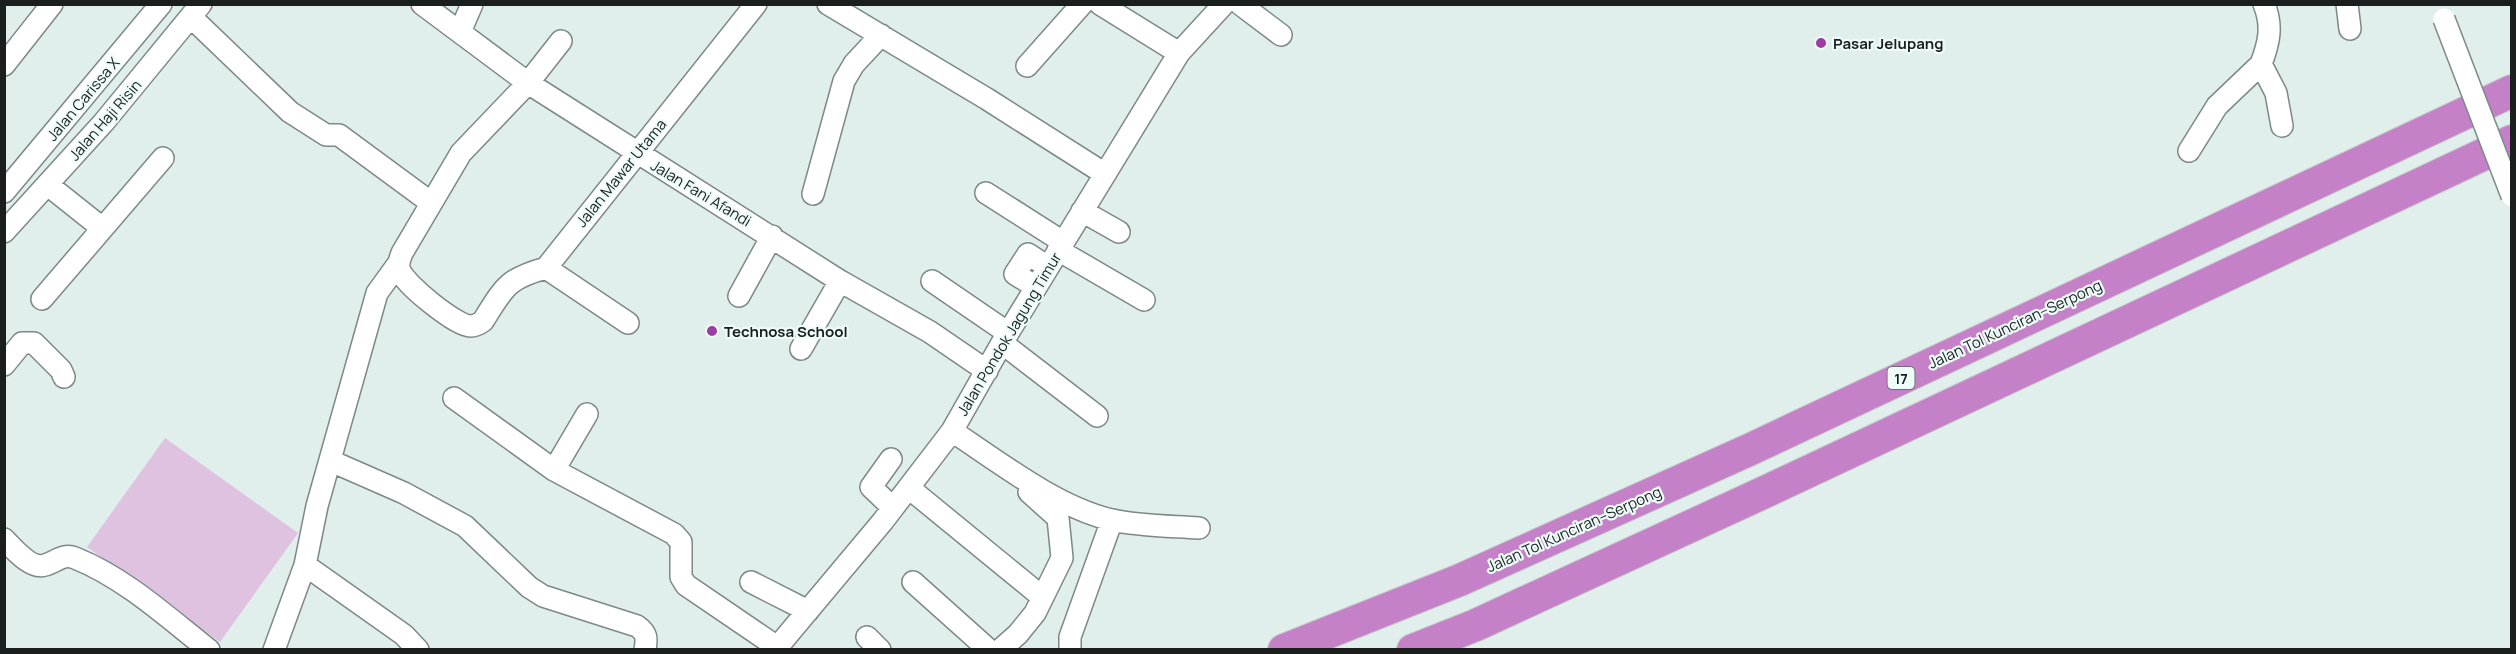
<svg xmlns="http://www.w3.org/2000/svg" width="2516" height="654" font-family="Manrope,sans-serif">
  <rect width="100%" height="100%" fill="#e0eeec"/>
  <!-- green -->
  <path fill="#dfc1e0" d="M 165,438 L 298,533 L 220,642 L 87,547 Z"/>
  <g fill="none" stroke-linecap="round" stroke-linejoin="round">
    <defs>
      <path id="minor" d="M 422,4 L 528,83 L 840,281 L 930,332 L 987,371
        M 828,4 L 987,99 L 1105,174
        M 1100,4 L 1179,53
        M 1240,4 L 1281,35
        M 2264,4 C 2273,26 2269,43 2261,64 L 2276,93 L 2282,126
        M 2347,4 L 2350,29
        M 191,17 L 290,112 L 326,135 L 339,135 L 430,202
        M 460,32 L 472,4
        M 561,41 L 528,83 L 461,153 L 402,253 C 400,259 397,265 400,271 C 406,285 455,325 470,326 C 475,326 479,324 483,321 C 504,288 506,279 546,268 L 756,4
        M 4,65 L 52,4
        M 1027,66 L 1082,4
        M 2189,151 L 2217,106 L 2261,64
        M 48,185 L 102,228
        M 4,192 L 161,4
        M 986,193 L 1063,242
        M 813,194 L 844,81 L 854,64 L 881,35
        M 1082,211 L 1119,232
        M 4,232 L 104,122 L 201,4
        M 1058,250 L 1144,300
        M 546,268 L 628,323
        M 932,281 L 1008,333
        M 1036,287 L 1015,274 L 1028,254 L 1048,267
        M 739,296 L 772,236
        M 42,299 L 163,158
        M 1002,343 L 1097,416
        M 801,349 L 840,281
        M 4,365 L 22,343 L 34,343 L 61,370 L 64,377
        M 454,398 L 554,470 L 674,534 L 681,542 L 681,577 L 686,585 L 777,647
        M 952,431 C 999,462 1056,507 1112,520 C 1139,526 1170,526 1199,528
        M 891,459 L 871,487 L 893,508
        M 331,461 L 404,493 L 465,526 L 529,587 L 543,596 L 637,626 C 647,633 647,638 645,650
        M 554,470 L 587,414
        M 909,488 L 1041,596
        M 4,539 C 13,548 31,570 45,565 C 56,562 63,553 75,558 C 125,578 167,617 209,650
        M 305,565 L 404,635 L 418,650
        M 751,582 L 808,611
        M 913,582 L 989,650
        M 867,637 L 880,650
        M 274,650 L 305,565 L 317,506 L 377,293 L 398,264
        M 775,650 L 883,521 L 952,431 L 1002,343 L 1179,53 L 1224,4
        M 1000,650 L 1018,634 L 1035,613 L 1062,558 L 1058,518 L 1029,492
        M 1070,650 L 1070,637 L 1112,520"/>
      <path id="highway" d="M 1284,650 L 1460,580 L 1751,449 L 2512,91
        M 1413,650 L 1476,625 L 1767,491 L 2512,141"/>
    </defs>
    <!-- minor casing -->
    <use href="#minor" stroke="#7d8987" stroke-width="24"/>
    <!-- highway casing -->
    <use href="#highway" stroke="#c8c9c9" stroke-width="34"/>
    <!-- minor -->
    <use href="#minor" stroke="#fff" stroke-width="21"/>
    <!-- highway -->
    <use href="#highway" stroke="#c581c8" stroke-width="32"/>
    <defs>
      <path id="minor-bridge" d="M 2444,19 L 2512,196"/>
    </defs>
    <!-- minor-bridge casing -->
    <use href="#minor-bridge" stroke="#7d8987" stroke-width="24" stroke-linecap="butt"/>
    <!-- minor-bridge -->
    <use href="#minor-bridge" stroke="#fff" stroke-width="21"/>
  </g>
  <!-- markers -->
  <g fill="#9d3ca3" stroke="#eefcf9" stroke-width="2">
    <circle cx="1821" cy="43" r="6"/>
    <circle cx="712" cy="331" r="6"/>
  </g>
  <g text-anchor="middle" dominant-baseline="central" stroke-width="4.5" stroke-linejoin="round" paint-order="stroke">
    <!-- shield labels -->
    <rect fill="#eefcf9" stroke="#5a6160" stroke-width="1.5" x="1887.5" y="367" width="27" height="22" rx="4.5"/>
    <g font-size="14" font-weight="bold" fill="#1a1f1e">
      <text x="1901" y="378">17</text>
    </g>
    <!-- poi labels -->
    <g font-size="15" font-weight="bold" fill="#1a1f1e" stroke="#eefcf9" text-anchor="start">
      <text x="1833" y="43">Pasar Jelupang</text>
      <text x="724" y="331">Technosa School</text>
    </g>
    <!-- street labels -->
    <g font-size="15" fill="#1a1f1e" stroke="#eefcf9">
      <text transform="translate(83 99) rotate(-50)">Jalan Carissa X</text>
      <text transform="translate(105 120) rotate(-49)">Jalan Haji Risin</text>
      <text transform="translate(621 173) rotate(-51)">Jalan Mawar Utama</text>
      <text transform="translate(701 193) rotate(31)">Jalan Fani Afandi</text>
      <text transform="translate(2015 324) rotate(-25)">Jalan Tol Kunciran–Serpong</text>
      <text transform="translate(1009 334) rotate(-59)">Jalan Pondok Jagung Timur</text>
      <text transform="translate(1574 529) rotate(-24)">Jalan Tol Kunciran–Serpong</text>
    </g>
  </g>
  <!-- border -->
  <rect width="2516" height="654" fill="none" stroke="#1a1f1e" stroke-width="12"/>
</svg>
